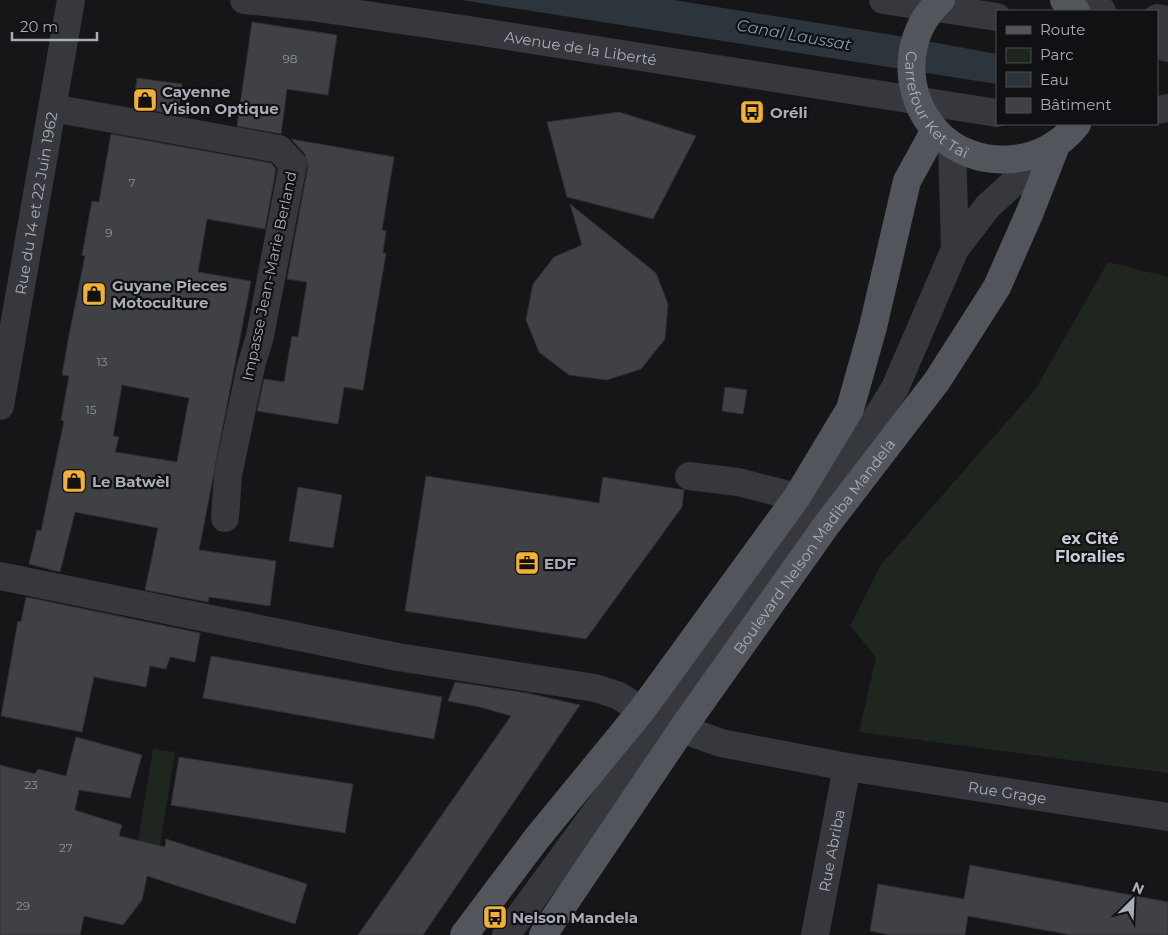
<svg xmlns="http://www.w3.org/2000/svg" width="1168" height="935" font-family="Montserrat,sans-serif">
  <rect width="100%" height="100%" fill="#161618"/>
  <!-- green -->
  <path fill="#1e261f" d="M 1108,262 L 1168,277 L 1168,773 L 859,732 L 876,657 L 850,626 L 880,566 L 1035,390 Z
    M 153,749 L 175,752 L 160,846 L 138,841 Z"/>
  <!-- water -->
  <path fill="#2c353c" d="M 461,0 L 674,0 L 893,35 L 997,54 L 997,84 Z"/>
  <!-- building -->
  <path fill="#404145" stroke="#303034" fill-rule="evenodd" d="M 252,22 L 337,35 L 328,95 L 287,89 L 281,134 L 237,126 Z
    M 137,78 L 182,84 L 179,106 L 189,107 L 188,117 L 133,107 Z
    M 619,112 L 696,136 L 653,219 L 567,197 L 547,122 Z
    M 111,134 L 271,163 L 276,169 L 265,229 L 207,219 L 198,272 L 251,281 L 199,550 L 276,561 L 270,606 L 209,597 L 208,602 L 145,590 L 158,528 L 75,512 L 60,572 L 29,564 L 37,530 L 41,531 L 64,421 L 61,420 L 69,376 L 62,375 L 69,335 L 85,256 L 82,255 L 92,201 L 99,202 ZM 122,385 L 189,398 L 177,462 L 115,452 L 119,437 L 113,436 Z
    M 291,139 L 394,157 L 382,230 L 386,231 L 383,253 L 386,253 L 363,390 L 344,387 L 338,424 L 257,411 L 264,379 L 284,382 L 292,336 L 298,337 L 307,282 L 287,279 L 308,166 L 305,154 Z
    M 570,204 L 656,273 L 668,304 L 665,339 L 641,369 L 607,380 L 569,375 L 539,352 L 526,320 L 533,284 L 554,257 L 582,245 Z
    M 725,387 L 747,390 L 743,414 L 722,411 Z
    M 426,476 L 599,503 L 603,477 L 684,490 L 682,507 L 586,639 L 405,611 Z
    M 298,487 L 342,495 L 333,548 L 289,541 Z
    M 26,597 L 200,633 L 195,662 L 170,657 L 166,669 L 150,666 L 146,687 L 94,677 L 82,732 L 1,716 L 18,621 L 21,622 Z
    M 211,656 L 442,697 L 434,739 L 203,698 Z
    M 455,682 L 527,693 L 580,705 L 423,935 L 358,935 L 511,716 L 480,707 L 448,701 Z
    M 76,737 L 142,755 L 130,798 L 79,790 L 75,810 L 122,825 L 119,836 L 165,847 L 166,839 L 307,884 L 295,924 L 147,876 L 142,900 L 123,925 L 84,916 L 80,935 L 0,935 L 0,765 L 35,774 L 38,769 L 66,776 Z
    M 179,757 L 353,784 L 345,833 L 171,805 Z
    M 970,865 L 1168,902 L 1168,935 L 1071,935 L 968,916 L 965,935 L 890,935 L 870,931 L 878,884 L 964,899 Z"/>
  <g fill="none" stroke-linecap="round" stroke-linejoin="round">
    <!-- minor -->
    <g stroke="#37383d" stroke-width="28">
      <path id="s1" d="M 244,0 L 311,7 L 469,30 L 997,113"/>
      <path d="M 883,0 L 997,17"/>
      <path d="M 1074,8 L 1102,11"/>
      <path d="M 1157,18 L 1168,20"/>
      <path d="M 1157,45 L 1168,48"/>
      <path d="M 52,108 L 279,149 L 293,164 L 260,336 L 251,366 L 228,475 L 225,518"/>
      <path d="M 1157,110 L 1168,108"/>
      <path d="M 952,145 L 955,249"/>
      <path id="s2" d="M 0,406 L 71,0"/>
      <path d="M 689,476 L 738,482 L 797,497"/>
      <path d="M 0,576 L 398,657 L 595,688 L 617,695 L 642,710"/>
      <path id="s3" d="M 682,729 L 721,743 L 847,767 L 1168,817"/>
      <path d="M 506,935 L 839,479 L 895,388 L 955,249 L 988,206 L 1054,146"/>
      <path id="s4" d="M 815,935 L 847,767"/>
    </g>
    <!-- major -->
    <g stroke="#53555c" stroke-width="28">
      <path id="s5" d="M 941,0 C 903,34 902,93 936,131 C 973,172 1044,168 1077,124"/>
      <path d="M 1064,0 L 1076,11"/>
      <path d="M 464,935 L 537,838 L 642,710 L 797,497 L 850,409 L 873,327 L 907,181 L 935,130"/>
      <path id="s6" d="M 543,935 L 682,729 L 825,527 L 937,381 L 997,287 L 1030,212 L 1057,143"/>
    </g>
  </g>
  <!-- icons -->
  <defs>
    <symbol id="shop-square" viewBox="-11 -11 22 22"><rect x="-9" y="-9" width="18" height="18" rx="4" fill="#f2b134" stroke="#111113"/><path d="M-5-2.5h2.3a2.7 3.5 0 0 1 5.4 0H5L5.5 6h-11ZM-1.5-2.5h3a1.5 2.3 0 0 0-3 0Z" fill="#111"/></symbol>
    <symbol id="bus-square" viewBox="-11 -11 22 22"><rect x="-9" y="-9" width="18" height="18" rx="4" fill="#f2b134" stroke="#111113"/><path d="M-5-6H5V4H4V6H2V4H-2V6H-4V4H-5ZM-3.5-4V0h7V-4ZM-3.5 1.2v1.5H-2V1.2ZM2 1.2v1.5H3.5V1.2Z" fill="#111"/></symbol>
    <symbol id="office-square" viewBox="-11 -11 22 22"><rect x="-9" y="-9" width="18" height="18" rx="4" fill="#f2b134" stroke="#111113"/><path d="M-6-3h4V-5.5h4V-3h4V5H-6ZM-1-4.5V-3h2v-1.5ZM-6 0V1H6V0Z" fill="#111"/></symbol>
  </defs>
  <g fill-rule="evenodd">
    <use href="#shop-square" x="131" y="86" width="28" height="28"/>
    <use href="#bus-square" x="738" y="98" width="28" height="28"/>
    <use href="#shop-square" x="80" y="280" width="28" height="28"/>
    <use href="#shop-square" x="60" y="467" width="28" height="28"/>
    <use href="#office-square" x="513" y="549" width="28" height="28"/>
    <use href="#bus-square" x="481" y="903" width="28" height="28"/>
  </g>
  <g text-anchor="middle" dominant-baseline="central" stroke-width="4.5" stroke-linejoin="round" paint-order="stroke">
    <!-- number labels -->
    <g font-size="12" fill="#8e929b">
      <text x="290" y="58">98</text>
      <text x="132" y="182">7</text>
      <text x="109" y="232">9</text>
      <text x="102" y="361">13</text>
      <text x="91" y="409">15</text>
      <text x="31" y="784">23</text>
      <text x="66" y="847">27</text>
      <text x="23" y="905">29</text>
    </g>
    <!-- street labels -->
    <g font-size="15" fill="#a8adb8" stroke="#111113">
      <text stroke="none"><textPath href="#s1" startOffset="340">Avenue de la Liberté</textPath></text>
      <text stroke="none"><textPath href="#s5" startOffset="122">Carrefour Ket Taï</textPath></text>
      <text stroke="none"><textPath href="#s2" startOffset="206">Rue du 14 et 22 Juin 1962</textPath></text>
      <text transform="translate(269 276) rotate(-78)">Impasse Jean-Marie Berland</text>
      <text stroke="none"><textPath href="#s6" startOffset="474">Boulevard Nelson Madiba Mandela</textPath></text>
      <text stroke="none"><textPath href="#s3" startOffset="332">Rue Grage</textPath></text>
      <text stroke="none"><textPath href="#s4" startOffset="86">Rue Abriba</textPath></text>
    </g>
    <!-- poi labels -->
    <g font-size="15" font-weight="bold" fill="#a8adb8" stroke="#111113" text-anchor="start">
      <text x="162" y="91">Cayenne<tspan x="162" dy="17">Vision Optique</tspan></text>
      <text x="770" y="112">Oréli</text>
      <text x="112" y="285">Guyane Pieces<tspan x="112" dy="17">Motoculture</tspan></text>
      <text x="92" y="481">Le Batwèl</text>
      <text x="544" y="563">EDF</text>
      <text x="512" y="917">Nelson Mandela</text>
    </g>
    <!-- water labels -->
    <g font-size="16" font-style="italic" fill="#7f9bb3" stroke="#111113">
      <text transform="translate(794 35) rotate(10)">Canal Laussat</text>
    </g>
    <!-- neighbourhood labels -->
    <g font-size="16" font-weight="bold" fill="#c9ccd4" stroke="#111113">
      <text x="1090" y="538">ex Cité<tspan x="1090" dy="18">Floralies</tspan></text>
    </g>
  </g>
  <!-- legend -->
  <rect x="996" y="10" width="162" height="115" fill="#111113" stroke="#4d4f55"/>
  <rect x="1006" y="26" width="25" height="8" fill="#53555c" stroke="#4d4f55"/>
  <text x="1040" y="35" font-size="15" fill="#a8adb8">Route</text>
  <rect x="1006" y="48" width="25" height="15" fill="#1e261f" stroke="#4d4f55"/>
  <text x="1040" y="60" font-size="15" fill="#a8adb8">Parc</text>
  <rect x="1006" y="72" width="25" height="15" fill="#2c353c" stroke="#4d4f55"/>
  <text x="1040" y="85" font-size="15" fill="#a8adb8">Eau</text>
  <rect x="1006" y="98" width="25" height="15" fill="#404145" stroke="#4d4f55"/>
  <text x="1040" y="110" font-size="15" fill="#a8adb8">Bâtiment</text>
  <!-- north arrow -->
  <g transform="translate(1133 900) rotate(24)" stroke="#111113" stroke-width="4" paint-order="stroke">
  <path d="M0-4L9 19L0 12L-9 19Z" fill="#a8adb8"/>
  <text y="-8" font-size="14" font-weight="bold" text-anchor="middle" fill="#a8adb8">N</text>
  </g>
  <!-- scale -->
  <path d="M12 32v8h85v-8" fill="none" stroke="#a8adb8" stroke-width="2.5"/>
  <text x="20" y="32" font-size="15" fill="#a8adb8" stroke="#111113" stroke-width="4" paint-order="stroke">20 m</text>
</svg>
